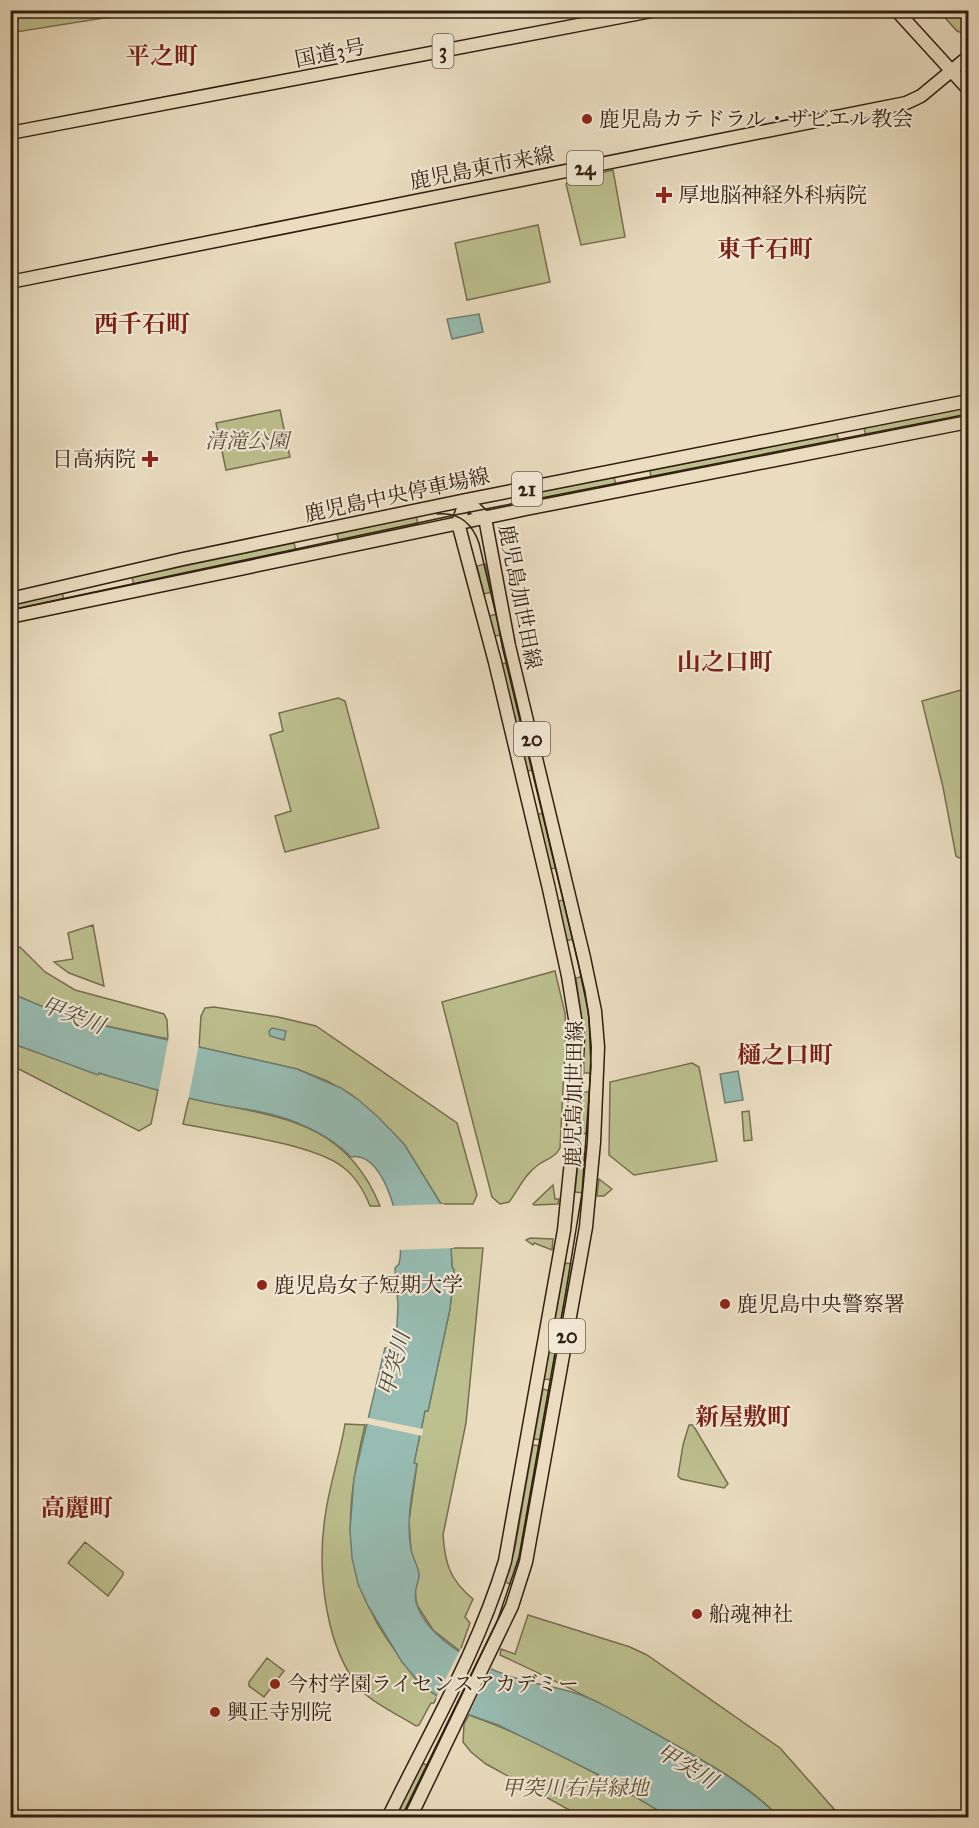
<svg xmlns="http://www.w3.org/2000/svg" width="979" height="1828" font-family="'IM FELL Great Primer','Noto Serif JP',serif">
  <rect width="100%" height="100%" fill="#e9dcbf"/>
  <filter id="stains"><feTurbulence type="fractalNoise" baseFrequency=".00333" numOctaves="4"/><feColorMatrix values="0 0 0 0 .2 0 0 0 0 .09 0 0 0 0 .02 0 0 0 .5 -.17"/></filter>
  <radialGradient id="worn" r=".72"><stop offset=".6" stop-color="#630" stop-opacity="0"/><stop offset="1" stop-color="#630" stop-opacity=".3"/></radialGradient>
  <!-- green -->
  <path fill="#bcbf8e" stroke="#776e4f" stroke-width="1.5" d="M 141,10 L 142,12 L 16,32 L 13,11 Z
    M 939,11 L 968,11 L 968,35 L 957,31 Z
    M 613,170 L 625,237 L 581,245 L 566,184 L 570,180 Z
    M 538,225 L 550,282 L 467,300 L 455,243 Z
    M 968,407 L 968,416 L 866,436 L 864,428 Z
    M 280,410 L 290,457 L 226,470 L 216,423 Z
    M 837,434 L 839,442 L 651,478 L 650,470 Z
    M 614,477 L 616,485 L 522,504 L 520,496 Z
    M 416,516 L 418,524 L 339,542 L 337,534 Z
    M 294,543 L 296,551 L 134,585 L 132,577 Z
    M 485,564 L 492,592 L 484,594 L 477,566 Z
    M 62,592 L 64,600 L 11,612 L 10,603 Z
    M 497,614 L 502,635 L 494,636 L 489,616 Z
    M 509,662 L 534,770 L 526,771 L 501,664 Z
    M 968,688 L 968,855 L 959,858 L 956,856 L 943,787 L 922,701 Z
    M 338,698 L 345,701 L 379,828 L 285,852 L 275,816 L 291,811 L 270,735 L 283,731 L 279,713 Z
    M 544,813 L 557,868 L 549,869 L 536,815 Z
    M 565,900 L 574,939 L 566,941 L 557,901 Z
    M 93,925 L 104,986 L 69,973 L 54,962 L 73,959 L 68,933 Z
    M 20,947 L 45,972 L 75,990 L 164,1014 L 167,1020 L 168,1039 C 114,1028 60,1018 11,993 L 10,950 Z
    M 555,971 L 565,1013 L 566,1031 L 560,1148 C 555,1158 546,1159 538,1165 C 524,1175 519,1189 509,1202 L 500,1204 L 492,1197 L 442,1002 Z
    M 584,976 L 591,1022 L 592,1073 L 584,1073 L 582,1022 L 576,978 Z
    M 214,1007 L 278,1017 L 316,1026 L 457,1123 L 477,1195 L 473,1204 L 441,1204 L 404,1144 L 352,1095 L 327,1081 L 297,1069 L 199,1047 L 201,1016 L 205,1008 Z
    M 10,1043 L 99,1073 L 158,1090 L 151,1124 L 139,1131 L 11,1065 Z
    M 692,1063 L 699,1067 L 717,1161 L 634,1175 L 609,1155 L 610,1082 Z
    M 583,1092 L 591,1092 L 588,1134 L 580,1133 Z
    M 189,1098 C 271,1117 344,1116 380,1206 L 370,1206 C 364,1191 357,1178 344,1168 C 316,1144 222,1132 183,1124 Z
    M 749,1111 L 752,1140 L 744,1141 L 742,1112 Z
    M 579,1153 L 587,1154 L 583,1193 L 575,1192 Z
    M 599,1179 L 612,1189 L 604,1196 L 597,1196 Z
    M 553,1185 L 555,1199 L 559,1199 L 558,1204 L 534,1205 L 533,1204 Z
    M 530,1238 L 553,1239 L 552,1250 L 534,1243 L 533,1245 L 526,1240 Z
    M 451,1248 L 483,1248 L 466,1423 L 443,1535 C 445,1564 450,1580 473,1599 L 465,1617 L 470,1623 L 460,1651 L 433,1630 L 417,1605 L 416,1599 L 415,1588 L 419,1575 L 411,1551 L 409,1521 L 417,1464 L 414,1463 L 425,1411 L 428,1411 L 450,1309 L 454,1270 L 452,1267 Z
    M 565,1263 L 573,1264 L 553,1380 L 544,1379 Z
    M 543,1389 L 551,1391 L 542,1440 L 534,1439 Z
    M 345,1424 L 365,1425 C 345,1511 338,1573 394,1649 C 403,1660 411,1676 422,1686 C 426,1689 433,1692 437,1696 L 434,1703 L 431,1703 L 419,1725 L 416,1726 C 401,1716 374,1704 362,1691 C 325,1649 317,1571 325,1517 C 329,1486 340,1455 345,1424 Z
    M 689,1425 L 693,1425 L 728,1484 L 724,1488 L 681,1479 L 678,1476 L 683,1445 Z
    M 533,1445 L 541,1446 L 523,1550 L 513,1585 L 505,1582 L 515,1548 Z
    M 85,1542 L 123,1572 L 123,1575 L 108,1596 L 68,1563 Z
    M 528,1615 L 630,1647 L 647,1655 L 780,1748 L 841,1817 L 779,1817 C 743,1780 703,1761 659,1736 C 608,1706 554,1680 500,1655 L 501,1649 L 515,1654 Z
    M 267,1658 L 284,1671 L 264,1697 L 249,1686 L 249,1682 Z
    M 469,1715 C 540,1740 606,1778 669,1817 L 582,1817 L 486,1764 L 471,1752 L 463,1742 L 464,1724 Z
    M 421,1762 L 428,1766 L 404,1817 L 395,1818 Z"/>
  <!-- water -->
  <path fill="#97bcb2" stroke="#6f7d71" stroke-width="1.5" d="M 479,314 L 483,332 L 452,339 L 447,319 Z
    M 10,993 L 51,1010 L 92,1023 L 297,1069 L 341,1088 L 360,1101 L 379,1118 L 404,1144 L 441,1204 L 451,1248 L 452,1267 L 454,1270 L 450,1309 L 428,1411 L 425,1411 L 414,1463 L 417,1464 C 412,1492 406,1521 411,1549 C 412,1557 419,1567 419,1575 C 419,1584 413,1588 416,1602 C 427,1641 486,1670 522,1680 C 539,1685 558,1687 575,1693 C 603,1702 634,1722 660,1736 C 702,1760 744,1782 779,1817 L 669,1817 L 597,1774 L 537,1744 L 498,1725 L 467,1714 L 423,1687 L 402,1662 L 368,1606 L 358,1584 L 352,1558 L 350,1530 L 354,1478 L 385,1348 L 391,1348 L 397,1326 L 398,1305 L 395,1268 L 399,1264 C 406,1240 387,1149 351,1157 C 329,1134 292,1118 261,1112 C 245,1108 228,1107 211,1103 C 173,1096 136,1084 99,1073 L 98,1075 L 11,1043 Z
    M 272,1028 L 286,1031 L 284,1040 L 270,1036 L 269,1031 Z
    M 738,1071 L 743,1100 L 725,1103 L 720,1074 Z"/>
  <!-- pier -->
  <path fill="#e9dcbf" d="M 169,1036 L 199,1044 L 188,1101 L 158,1094 Z
    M 444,1204 L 454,1248 L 398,1250 L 390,1206 Z
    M 364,1417 L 423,1429 L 422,1436 L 363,1423 Z
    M 461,1648 L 492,1667 L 467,1717 L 436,1698 Z"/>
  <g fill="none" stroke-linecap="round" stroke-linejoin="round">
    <defs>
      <path id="primary" d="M 10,282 L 906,103 L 921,96 L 968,57
        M 10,599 L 183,559 L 466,500 L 968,401
        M 10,617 L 526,509 L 968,422
        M 388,1818 C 429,1733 478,1651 505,1561 L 564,1230 L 572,1151 L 578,1037 L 568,976 L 549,889 L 495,662 L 458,523 L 466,500 L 485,518 L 509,646 L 584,958 L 595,1011 L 598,1047 L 594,1142 L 586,1227 L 526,1562 L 512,1606 L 410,1818"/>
      <path id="trunk" d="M 896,10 L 968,89
        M 10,133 L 657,10"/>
    </defs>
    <!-- primary casing -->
    <use href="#primary" stroke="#321e10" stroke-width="15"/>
    <!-- trunk casing -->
    <use href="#trunk" stroke="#321e10" stroke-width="15"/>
    <!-- primary -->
    <use href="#primary" stroke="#e9dcbf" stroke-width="12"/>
    <!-- trunk -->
    <use href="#trunk" stroke="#e9dcbf" stroke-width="12"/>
    <!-- tram -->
    <path stroke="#321e10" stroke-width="1.5" d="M 10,610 L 455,515 L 968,414
      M 401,1818 L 498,1619 L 519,1557 L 566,1291 L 582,1193 L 591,1067 L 589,1018 L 585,992 L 479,543 C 472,523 458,512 437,514"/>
  </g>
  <!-- markers -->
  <g fill="#8f2418" stroke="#f1e8d5" stroke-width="2">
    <circle cx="587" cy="119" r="6"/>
    <path d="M661 186h6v6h6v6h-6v6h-6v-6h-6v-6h6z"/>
    <path d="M147 450h6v6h6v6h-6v6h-6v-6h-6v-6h6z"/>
    <circle cx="262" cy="1285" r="6"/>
    <circle cx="725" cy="1304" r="6"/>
    <circle cx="697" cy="1614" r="6"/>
    <circle cx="275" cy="1684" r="6"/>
    <circle cx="215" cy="1712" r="6"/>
  </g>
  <g text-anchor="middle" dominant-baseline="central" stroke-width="4.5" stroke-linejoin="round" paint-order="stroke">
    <!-- shield labels -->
    <g fill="#f1e8d5" stroke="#6b5b4b" stroke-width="1.5">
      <rect x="432.5" y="34" width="21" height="34" rx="4.5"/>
      <rect x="567" y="151" width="36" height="34" rx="4.5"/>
      <rect x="512" y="472" width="30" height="34" rx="4.5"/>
      <rect x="514" y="722" width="36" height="34" rx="4.5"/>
      <rect x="549" y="1319" width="36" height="34" rx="4.5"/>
    </g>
    <g font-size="20" font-weight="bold" fill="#321e10">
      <text x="443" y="51">3</text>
      <text x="585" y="168">24</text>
      <text x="527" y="489">21</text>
      <text x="532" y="739">20</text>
      <text x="567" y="1336">20</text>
    </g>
    <!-- street labels -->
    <g font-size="21" fill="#321e10" stroke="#f1e8d5">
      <text transform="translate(330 53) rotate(-11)">国道3号</text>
      <text transform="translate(482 168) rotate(-11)">鹿児島東市来線</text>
      <text transform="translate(397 495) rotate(-12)">鹿児島中央停車場線</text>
      <text transform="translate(520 597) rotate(79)">鹿児島加世田線</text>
      <text transform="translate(574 1094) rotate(-89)">鹿児島加世田線</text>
    </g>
    <!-- poi labels -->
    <g font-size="21" fill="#321e10" stroke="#f1e8d5" text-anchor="start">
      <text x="599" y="119">鹿児島カテドラル・ザビエル教会</text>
      <text x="678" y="195">厚地脳神経外科病院</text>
      <text x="136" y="459" text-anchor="end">日高病院</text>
      <text x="274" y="1285">鹿児島女子短期大学</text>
      <text x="737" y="1304">鹿児島中央警察署</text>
      <text x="709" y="1614">船魂神社</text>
      <text x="287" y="1684">今村学園ライセンスアカデミー</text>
      <text x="227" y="1712">興正寺別院</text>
    </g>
    <!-- park labels -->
    <g font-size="21" font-style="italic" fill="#5b4e36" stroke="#f1e8d5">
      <text x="247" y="441">清滝公園</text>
      <text x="575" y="1788">甲突川右岸緑地</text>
    </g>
    <!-- water labels -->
    <g font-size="22" font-style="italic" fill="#504d41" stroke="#f1e8d5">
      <text transform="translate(73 1015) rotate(21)">甲突川</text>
      <text transform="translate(394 1364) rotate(-75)">甲突川</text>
      <text transform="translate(687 1766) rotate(31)">甲突川</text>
    </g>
    <!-- quarter labels -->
    <g font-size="24" font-weight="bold" fill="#7a1f14" stroke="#f1e8d5">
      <text x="162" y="56">平之町</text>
      <text x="765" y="249">東千石町</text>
      <text x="142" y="324">西千石町</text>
      <text x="725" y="662">山之口町</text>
      <text x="785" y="1055">樋之口町</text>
      <text x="743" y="1417">新屋敷町</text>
      <text x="77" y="1508">高麗町</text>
    </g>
  </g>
  <!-- margin -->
  <rect width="979" height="1828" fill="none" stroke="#e9dcbf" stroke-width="36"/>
  <rect x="12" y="12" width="955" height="1804" fill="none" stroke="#321e10" stroke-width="3"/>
  <rect x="18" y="18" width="943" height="1792" fill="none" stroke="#321e10" stroke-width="1.5"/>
  <rect width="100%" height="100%" filter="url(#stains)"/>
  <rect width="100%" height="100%" fill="url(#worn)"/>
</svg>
